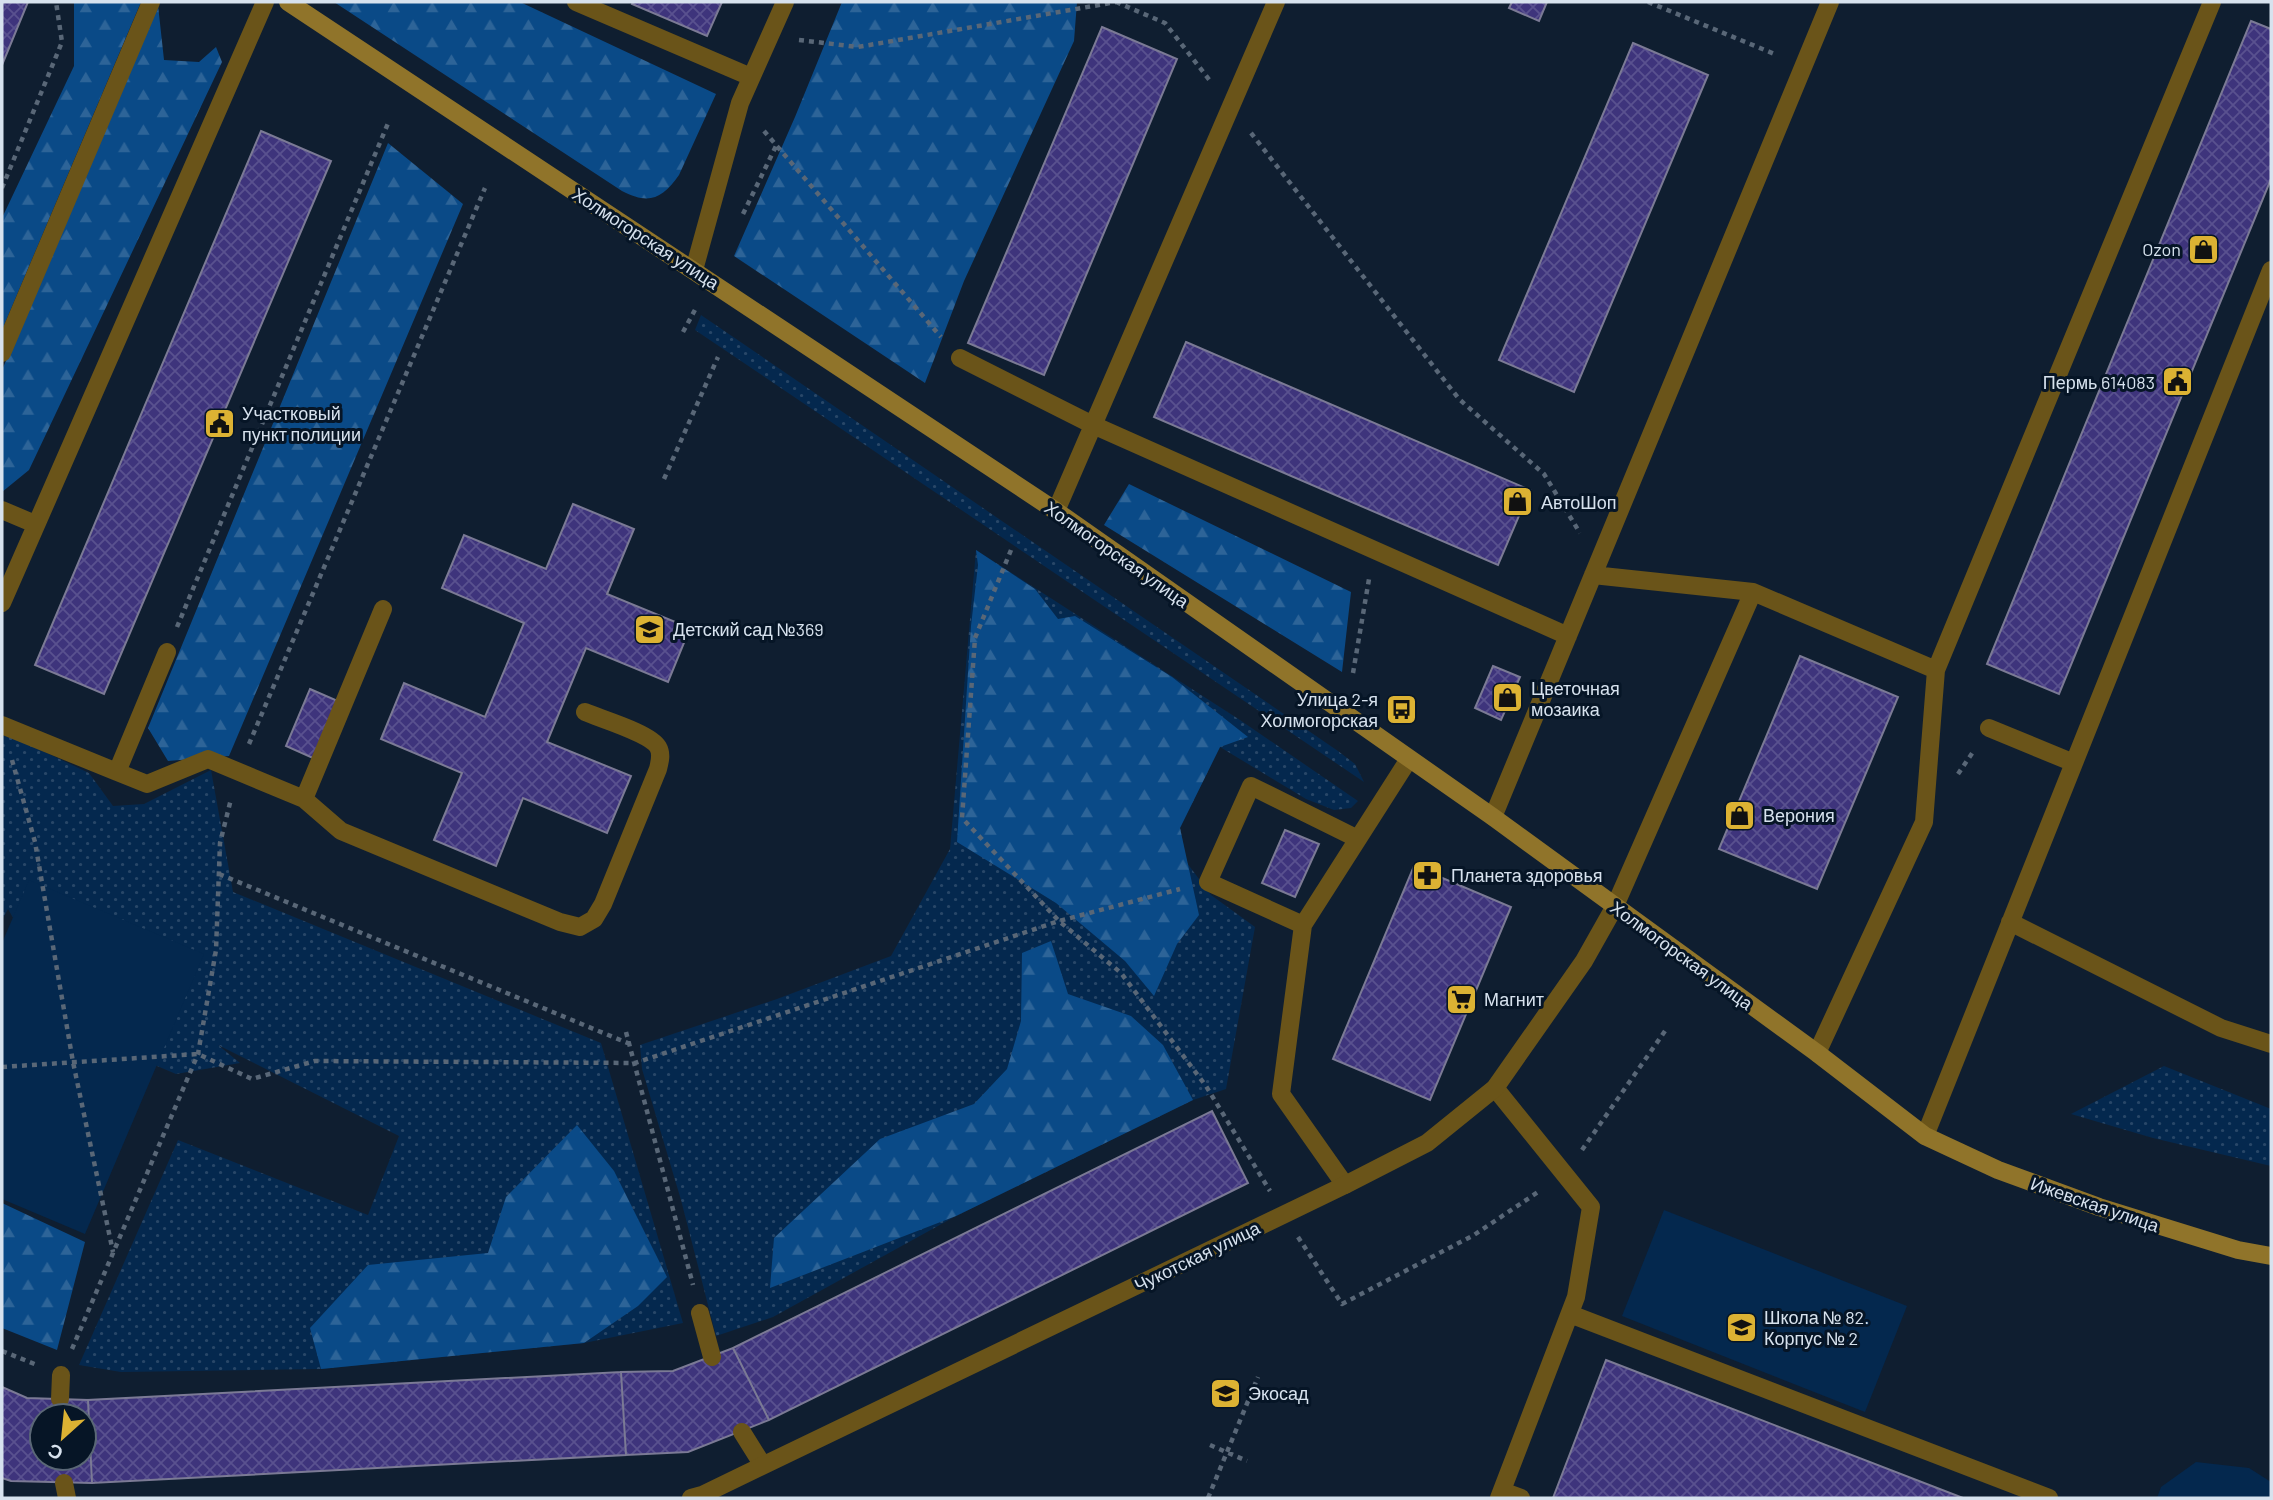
<svg xmlns="http://www.w3.org/2000/svg" width="2273" height="1500" font-family="Barlow,sans-serif">
  <defs>
    <pattern id="grass-dots" width="8" height="8" patternUnits="userSpaceOnUse" patternTransform="scale(1.75)"><rect width="8" height="8" fill="#04284e"/><path d="M2 2h.1M6 6h.1" fill="none" stroke="#284768" stroke-width="1.8" stroke-linecap="round"/></pattern>
    <pattern id="forest-firs" width="22" height="20" patternUnits="userSpaceOnUse" patternTransform="scale(1.75)"><rect width="22" height="20" fill="#0a4a87"/><path d="M5 1l3.5 6h-7zM16 11l3.5 6h-7z" fill="#2d6498"/></pattern>
    <pattern id="building-cross-hatch" width="8" height="8" patternUnits="userSpaceOnUse" patternTransform="scale(1.75)"><rect width="8" height="8" fill="#3e347c"/><path d="M0 0l8 8M0 8l8-8" fill="none" stroke="#59518f"/></pattern>
  </defs>
  <rect width="100%" height="100%" fill="#0f1e30"/>
  <!-- grass -->
  <path fill="url(#grass-dots)" d="M 701,315 L 1338,751 L 1355,764 L 1364,782 L 695,330 Z
    M 976,550 L 1240,720 L 1358,801 L 1351,808 L 1334,810 L 1306,799 L 1220,747 L 1180,828 L 1187,863 L 1211,895 L 1255,927 L 1226,1089 L 1193,1100 L 956,1216 L 773,1317 L 716,1336 L 681,1200 L 642,1069 L 640,1045 L 777,999 L 891,956 L 950,849 Z
    M 2,736 L 13,737 L 89,773 L 113,806 L 144,804 L 211,770 L 233,892 L 601,1043 L 683,1323 L 584,1343 L 321,1369 L 121,1372 L 79,1365 L 178,1140 L 368,1215 L 399,1136 L 218,1045 L 240,1063 L 176,1074 L 124,1052 L 37,960 L 8,909 L 2,920 Z
    M 2164,1066 L 2271,1109 L 2271,1166 L 2153,1138 L 2071,1114 Z"/>
  <!-- forest -->
  <path fill="url(#forest-firs)" d="M 74,2 L 141,2 L 2,330 L 2,218 L 74,66 Z
    M 334,2 L 520,2 L 716,94 L 679,175 C 662,199 649,205 622,191 Z
    M 842,2 L 1077,2 L 1074,41 L 964,281 L 925,383 L 734,256 L 795,117 Z
    M 158,5 L 164,60 L 199,62 L 216,47 L 222,62 L 29,470 L 2,492 L 2,370 Z
    M 388,143 L 463,204 L 229,756 L 168,761 L 148,728 Z
    M 1129,484 L 1351,592 L 1342,672 L 1104,525 Z
    M 976,550 L 1035,589 L 1058,619 L 1075,616 L 1172,677 L 1248,737 L 1220,747 L 1180,828 L 1199,915 L 1177,944 L 1154,996 L 1125,961 L 1056,903 L 957,842 L 971,626 L 978,565 Z
    M 1051,941 L 1068,994 L 1131,1016 L 1163,1045 L 1193,1100 L 956,1216 L 770,1288 L 774,1238 L 880,1139 L 974,1104 L 1007,1069 L 1021,1021 L 1022,953 Z
    M 577,1125 L 614,1171 L 667,1277 L 638,1306 L 584,1343 L 321,1369 L 310,1328 L 368,1265 L 488,1253 L 506,1197 Z
    M 2,1203 L 85,1242 L 57,1350 L 2,1328 Z"/>
  <!-- green -->
  <path fill="#04284e" d="M 29,880 L 204,954 L 85,1234 L 2,1199 L 2,943 Z
    M 1664,1210 L 1907,1306 L 1865,1412 L 1622,1316 Z
    M 2196,1462 L 2249,1468 L 2271,1482 L 2271,1498 L 2157,1498 L 2161,1487 Z"/>
  <!-- building -->
  <path fill="url(#building-cross-hatch)" stroke="#7b7a95" stroke-width="2" fill-rule="evenodd" d="M 2,2 L 28,2 L 2,65 Z
    M 633,2 L 722,2 L 707,36 L 632,4 Z
    M 1512,2 L 1547,2 L 1539,21 L 1509,8 Z
    M 2251,21 L 2271,29 L 2271,179 L 2059,694 L 1987,664 Z
    M 1102,27 L 1177,59 L 1044,375 L 968,343 Z
    M 1633,43 L 1708,75 L 1574,392 L 1499,360 Z
    M 261,131 L 331,161 L 104,694 L 35,665 Z
    M 1186,342 L 1530,490 L 1498,565 L 1154,417 Z
    M 573,504 L 634,529 L 607,594 L 690,628 L 668,682 L 586,648 L 547,742 L 631,776 L 607,833 L 523,798 L 496,866 L 434,840 L 462,773 L 381,739 L 404,683 L 485,717 L 524,623 L 442,588 L 464,535 L 546,569 Z
    M 1800,656 L 1898,697 L 1817,889 L 1719,849 Z
    M 1493,666 L 1520,677 L 1501,720 L 1475,708 Z
    M 310,689 L 340,702 L 315,759 L 286,746 Z
    M 1285,830 L 1319,844 L 1295,897 L 1262,883 Z
    M 1414,866 L 1511,907 L 1430,1100 L 1333,1059 Z
    M 1212,1111 L 1248,1183 L 769,1420 L 733,1348 Z
    M 733,1348 L 769,1420 L 688,1452 L 626,1455 L 621,1372 L 673,1371 Z
    M 1606,1360 L 1963,1498 L 1553,1498 Z
    M 621,1372 L 626,1455 L 92,1483 L 88,1400 Z
    M 2,1387 L 27,1398 L 88,1400 L 92,1483 L 11,1481 L 2,1478 ZM 42,1416 L 84,1416 L 84,1458 L 42,1458 Z"/>
  <g fill="none" stroke-linecap="round" stroke-linejoin="round">
    <!-- path -->
    <path stroke="#596777" stroke-width="4.5" stroke-dasharray="5 5" stroke-linecap="butt" d="M 1116,2 L 1165,23 L 1211,82
      M 1648,2 L 1777,55
      M 799,40 L 858,47 L 1116,2
      M 764,131 L 941,337
      M 1251,133 L 1459,399 L 1544,474 L 1580,533
      M 2,188 L 62,42 L 56,2
      M 743,214 L 776,146
      M 683,332 L 696,308
      M 664,479 L 718,357
      M 1011,550 L 975,638 L 962,818 L 1059,921 L 1121,973 L 1206,1086 L 1270,1191
      M 177,627 L 389,121
      M 1353,673 L 1369,579
      M 249,744 L 485,188
      M 12,760 L 35,842 L 73,1062 L 113,1252
      M 1958,774 L 1973,752
      M 219,874 L 630,1044
      M 626,1032 L 693,1285
      M 2,1067 L 198,1054 L 252,1079 L 315,1061 L 635,1063 L 1059,921 L 1180,889
      M 1582,1150 L 1665,1031
      M 1298,1237 L 1342,1304 L 1474,1235 L 1541,1190
      M 72,1349 L 198,1054 L 216,950 L 220,843 L 231,799
      M 2,1351 L 37,1365
      M 1210,1445 L 1247,1461
      M 1208,1498 L 1258,1377"/>
    <!-- lane -->
    <path stroke="#6a5419" stroke-width="18" d="M 576,2 L 751,77
      M 694,270 L 740,103 L 785,2
      M 2,353 L 151,2
      M 960,358 L 1093,425 L 1568,636
      M 2,510 L 35,524
      M 1056,511 L 1276,2
      M 1593,575 L 1753,592 L 1936,670
      M 2,603 L 265,2
      M 2,725 L 117,772 L 167,652
      M 1989,728 L 2074,763
      M 117,772 L 147,784 L 208,759 L 304,799 L 341,831 L 560,922 L 580,927 L 594,919 L 603,904 L 658,769 C 660,761 662,754 658,747 C 650,733 601,719 585,712
      M 304,799 L 383,609
      M 1493,817 L 1830,2
      M 1615,906 L 1753,592
      M 2010,922 L 2221,1028 L 2271,1044
      M 1303,925 L 1208,882 L 1251,786 L 1358,839
      M 1817,1053 L 1924,822 L 1936,670 L 2212,2
      M 1495,1088 L 1591,1207 L 1576,1297 L 1499,1498
      M 1925,1136 L 2271,270
      M 1345,1185 L 1281,1094 L 1303,925 L 1409,759
      M 700,1313 L 712,1357
      M 1570,1314 L 2049,1498
      M 60,1399 L 61,1375
      M 742,1432 L 762,1464
      M 64,1483 L 67,1498
      M 1502,1491 L 1521,1498"/>
    <!-- street -->
    <path stroke="#6a5419" stroke-width="18" d="M 691,1498 L 702,1495 L 1345,1185 L 1427,1143 L 1495,1088 L 1584,961 L 1615,906"/>
    <!-- secondary -->
    <path stroke="#90742a" stroke-width="18" d="M 288,2 L 1056,511 L 1493,817 L 1817,1053 L 1925,1136 L 1998,1170 L 2099,1207 L 2238,1250 L 2271,1256"/>
  </g>
  <!-- icons -->
  <defs>
    <symbol id="shop-square" viewBox="-11 -11 22 22"><rect x="-9" y="-9" width="18" height="18" rx="4" fill="#dcb233" stroke="#061526"/><path d="M-5-2.5h2.3a2.7 3.5 0 0 1 5.4 0H5L5.5 6h-11ZM-1.5-2.5h3a1.5 2.3 0 0 0-3 0Z" fill="#111"/></symbol>
    <symbol id="civic-square" viewBox="-11 -11 22 22"><rect x="-9" y="-9" width="18" height="18" rx="4" fill="#dcb233" stroke="#061526"/><path d="M-.6-6.5H3V-4.5H.6V-3L4-1V1h2V6H-6V1h2V-1L-.6-3ZM-1.2 2.5V6h2.4V2.5Z" fill="#111"/></symbol>
    <symbol id="school-square" viewBox="-11 -11 22 22"><rect x="-9" y="-9" width="18" height="18" rx="4" fill="#dcb233" stroke="#061526"/><path d="M0-5L7-2L0 1L-7-2ZM-4 1L0 2.5L4 1V4Q0 6-4 4Z" fill="#111"/></symbol>
    <symbol id="bus-square" viewBox="-11 -11 22 22"><rect x="-9" y="-9" width="18" height="18" rx="4" fill="#dcb233" stroke="#061526"/><path d="M-5-6H5V4H4V6H2V4H-2V6H-4V4H-5ZM-3.5-4V0h7V-4ZM-3.5 1.2v1.5H-2V1.2ZM2 1.2v1.5H3.5V1.2Z" fill="#111"/></symbol>
    <symbol id="pharmacy-square" viewBox="-11 -11 22 22"><rect x="-9" y="-9" width="18" height="18" rx="4" fill="#dcb233" stroke="#061526"/><path d="M-2-6h4v4h4v4h-4v4h-4v-4h-4v-4h4Z" fill="#111"/></symbol>
    <symbol id="supermarket-square" viewBox="-11 -11 22 22"><rect x="-9" y="-9" width="18" height="18" rx="4" fill="#dcb233" stroke="#061526"/><path d="M-6-5.5h2.5l.6 2H6L4.5 2H-2.5L-4.4-4H-6ZM-1.5 3.2a1.3 1.3 0 1 0 .1 0ZM3 3.2a1.3 1.3 0 1 0 .1 0Z" fill="#111"/></symbol>
  </defs>
  <g fill-rule="evenodd">
    <use href="#shop-square" x="2186" y="232" width="35" height="35"/>
    <use href="#civic-square" x="2160" y="364" width="35" height="35"/>
    <use href="#civic-square" x="202" y="406" width="35" height="35"/>
    <use href="#shop-square" x="1500" y="484" width="35" height="35"/>
    <use href="#school-square" x="632" y="612" width="35" height="35"/>
    <use href="#shop-square" x="1490" y="680" width="35" height="35"/>
    <use href="#bus-square" x="1384" y="692" width="35" height="35"/>
    <use href="#shop-square" x="1722" y="798" width="35" height="35"/>
    <use href="#pharmacy-square" x="1410" y="858" width="35" height="35"/>
    <use href="#supermarket-square" x="1444" y="982" width="35" height="35"/>
    <use href="#school-square" x="1724" y="1310" width="35" height="35"/>
    <use href="#school-square" x="1208" y="1376" width="35" height="35"/>
  </g>
  <g text-anchor="middle" dominant-baseline="central" stroke-width="6" stroke-linejoin="round" paint-order="stroke">
    <!-- street labels -->
    <g font-size="18" fill="#d7e2ee" stroke="#061526">
      <text transform="translate(646 238) rotate(33)">Холмогорская улица</text>
      <text transform="translate(1117 554) rotate(35)">Холмогорская улица</text>
      <text transform="translate(1682 955) rotate(36)">Холмогорская улица</text>
      <text transform="translate(2095 1204) rotate(19)">Ижевская улица</text>
      <text transform="translate(1197 1256) rotate(-26)">Чукотская улица</text>
    </g>
    <!-- poi labels -->
    <g font-size="18" fill="#d7e2ee" stroke="#061526" text-anchor="start">
      <text x="2181" y="249" text-anchor="end">Ozon</text>
      <text x="2155" y="382" text-anchor="end">Пермь 614083</text>
      <text x="242" y="413">Участковый<tspan x="242" dy="21">пункт полиции</tspan></text>
      <text x="1541" y="502">АвтоШоп</text>
      <text x="673" y="629">Детский сад №369</text>
      <text x="1531" y="688">Цветочная<tspan x="1531" dy="21">мозаика</tspan></text>
      <text x="1378" y="699" text-anchor="end">Улица 2-я<tspan x="1378" dy="21">Холмогорская</tspan></text>
      <text x="1763" y="815">Верония</text>
      <text x="1451" y="875">Планета здоровья</text>
      <text x="1484" y="999">Магнит</text>
      <text x="1764" y="1317">Школа № 82.<tspan x="1764" dy="21">Корпус № 2</tspan></text>
      <text x="1248" y="1393">Экосад</text>
    </g>
  </g>
  <!-- border -->
  <rect width="2273" height="1500" fill="none" stroke="#d7e2ee" stroke-width="7"/>
  <!-- north arrow -->
  <g transform="translate(63 1437) rotate(207)"><circle r="33" fill="#061526" stroke="#5a6776" stroke-width="2"/>
  <path d="M0-5L12 26L0 18L-12 26Z" fill="#dcb233"/>
  <text y="-10" font-size="19" font-weight="bold" text-anchor="middle" fill="#d7e2ee">С</text>
  </g>
</svg>
